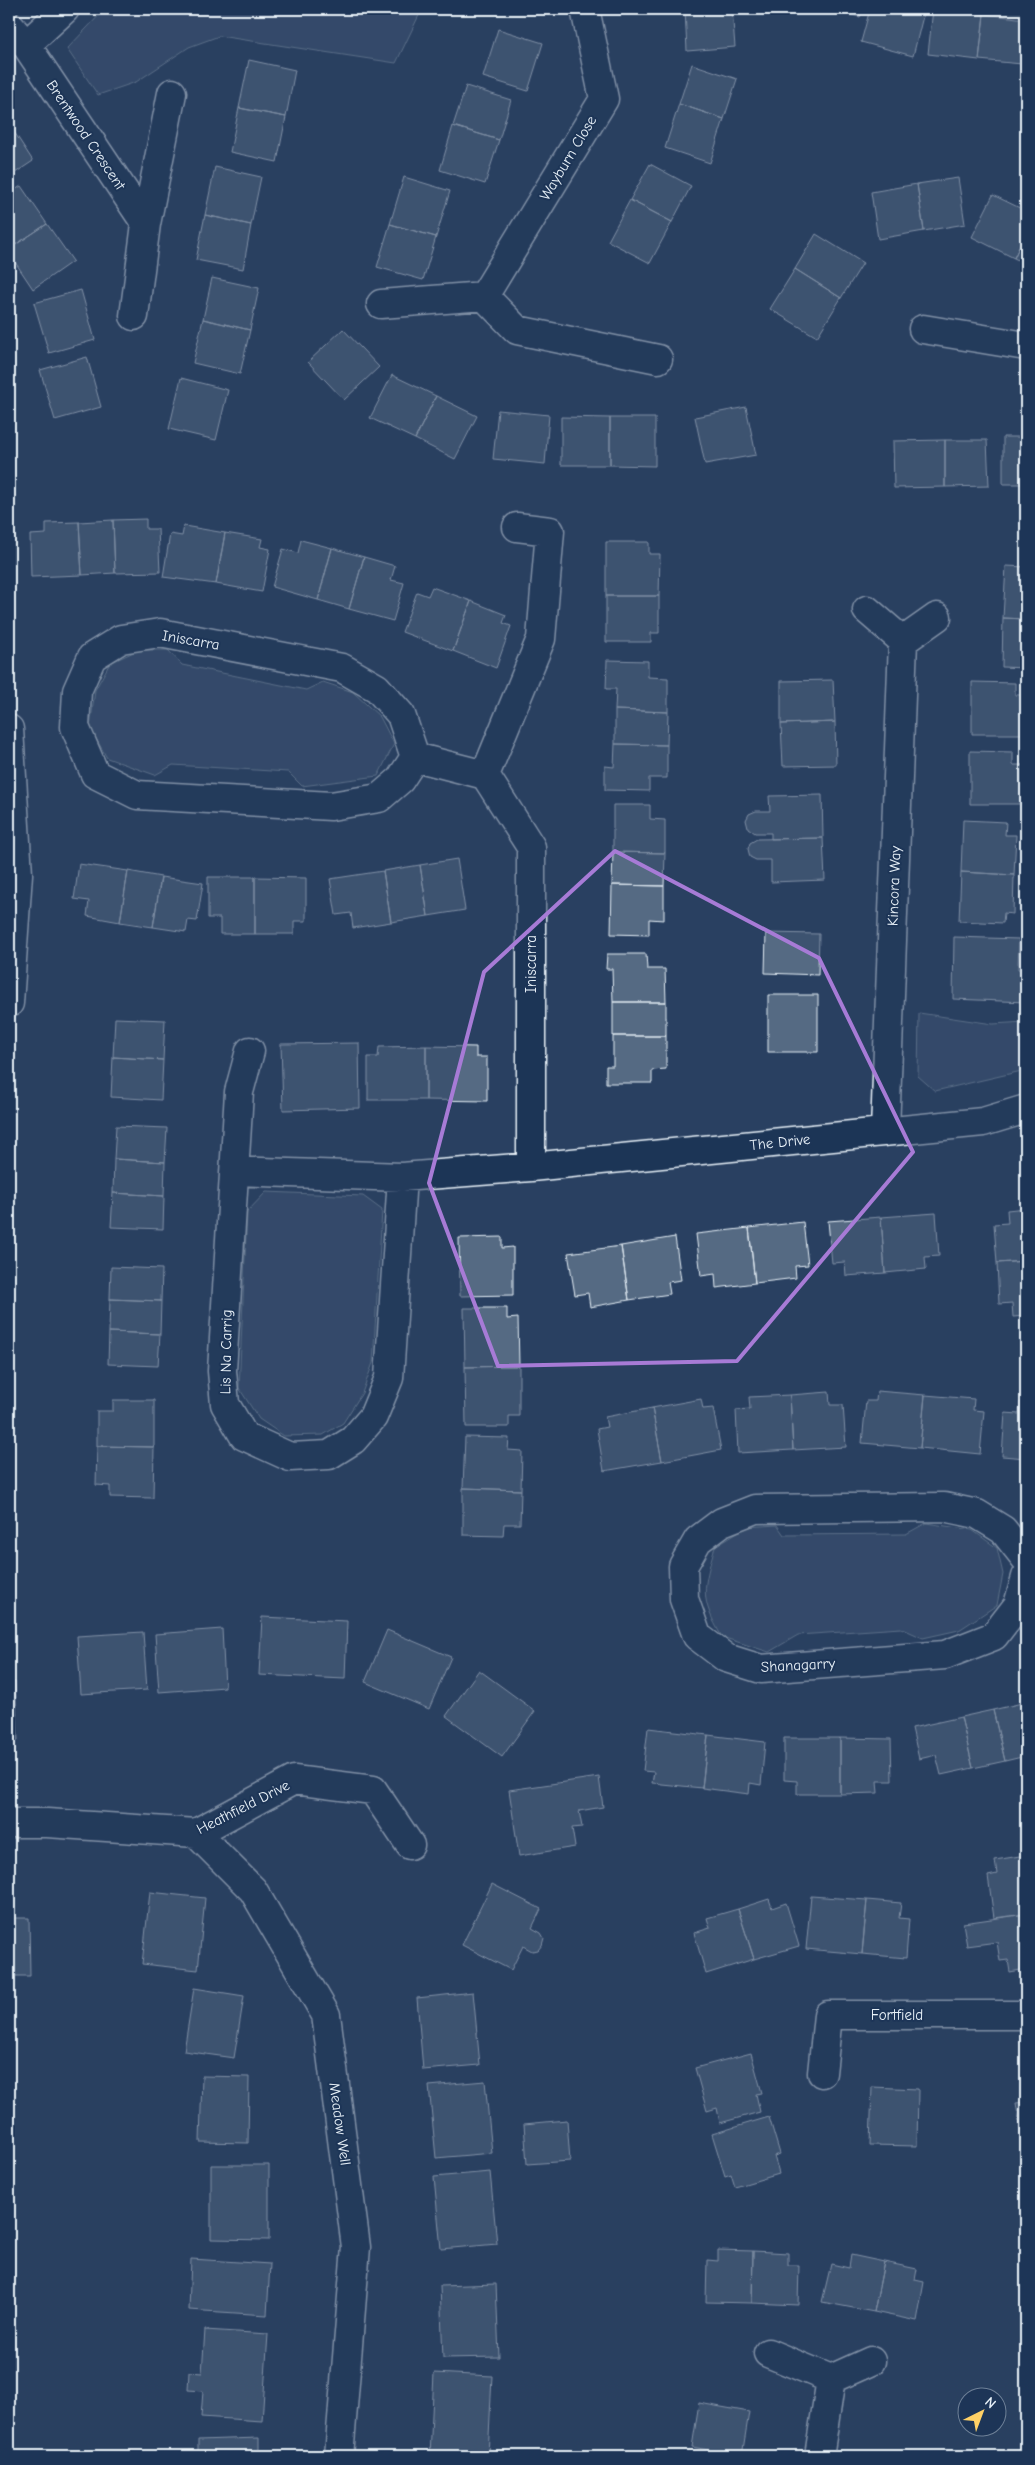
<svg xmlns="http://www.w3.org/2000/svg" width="1035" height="2465" font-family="'Comic Neue',sans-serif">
  <rect width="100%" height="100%" fill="#294061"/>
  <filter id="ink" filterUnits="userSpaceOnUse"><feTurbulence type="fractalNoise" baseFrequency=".02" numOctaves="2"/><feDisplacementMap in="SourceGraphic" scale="10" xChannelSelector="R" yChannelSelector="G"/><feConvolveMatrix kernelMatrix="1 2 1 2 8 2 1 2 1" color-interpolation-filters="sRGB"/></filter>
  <g filter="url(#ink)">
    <!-- green -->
    <path fill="#415774" stroke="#94a4b6" d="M 105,9 L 422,9 L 396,63 L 219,36 L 189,47 L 136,82 L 98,95 L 67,49 Z
      M 138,650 L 168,650 L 182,665 L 306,690 L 323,682 L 353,692 L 380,717 L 394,744 L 378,776 L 302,786 L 288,772 L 173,765 L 155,775 L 107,758 L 90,728 L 95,690 L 110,663 Z
      M 919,1013 L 993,1024 L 1026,1022 L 1026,1070 L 935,1091 L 918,1076 Z
      M 266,1192 L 363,1196 L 382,1210 L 373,1363 L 362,1393 L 343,1423 L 323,1435 L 284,1436 L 259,1419 L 239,1388 L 247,1212 Z
      M 926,1523 L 972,1530 L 997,1548 L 1003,1574 L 997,1605 L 959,1630 L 923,1638 L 901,1628 L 798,1635 L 769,1652 L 722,1637 C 699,1597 703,1590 715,1546 L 746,1527 L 777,1525 L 784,1535 L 906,1534 Z"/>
    <!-- building -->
    <path fill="#556a83" stroke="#e8f1f8" d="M 685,9 L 732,9 L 735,47 L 687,51 Z
      M 828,9 L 863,9 L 860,17 Z
      M 870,9 L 913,9 L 924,12 L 913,56 L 861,42 Z
      M 933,9 L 984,14 L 979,60 L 928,54 Z
      M 984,14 L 1026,19 L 1022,64 L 979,60 Z
      M 498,29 L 543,43 L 528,91 L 483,77 Z
      M 249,60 L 295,70 L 286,117 L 239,108 Z
      M 692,64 L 737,79 L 724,119 L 679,104 Z
      M 466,86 L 511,100 L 499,140 L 453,126 Z
      M 679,104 L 724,119 L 710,163 L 665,148 Z
      M 239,108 L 286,117 L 277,162 L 230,152 Z
      M 9,124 L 33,161 L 9,177 Z
      M 453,126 L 499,140 L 485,184 L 440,170 Z
      M 650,164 L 691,186 L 672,222 L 630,200 Z
      M 215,167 L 261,177 L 251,225 L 205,215 Z
      M 404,177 L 450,191 L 436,237 L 390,224 Z
      M 958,178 L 965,224 L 924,231 L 917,184 Z
      M 917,184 L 924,231 L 878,239 L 871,192 Z
      M 21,186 L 47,224 L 9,249 L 9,194 Z
      M 993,195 L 1026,211 L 1026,232 L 1014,258 L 972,237 Z
      M 630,200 L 672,222 L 650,263 L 608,241 Z
      M 205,215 L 251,225 L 243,269 L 196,260 Z
      M 47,224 L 73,261 L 33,289 L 9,253 L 9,249 Z
      M 390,224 L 436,237 L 423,280 L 377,267 Z
      M 1026,232 L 1026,264 L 1014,258 Z
      M 816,234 L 863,263 L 841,298 L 795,269 Z
      M 795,269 L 841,298 L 817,337 L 770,309 Z
      M 212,278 L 259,288 L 250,330 L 203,319 Z
      M 81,290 L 95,340 L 49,353 L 34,303 Z
      M 203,319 L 250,330 L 240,374 L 193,363 Z
      M 343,329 L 379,367 L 344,400 L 308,362 Z
      M 87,357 L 101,407 L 55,420 L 40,370 Z
      M 392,375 L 436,396 L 415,439 L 370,418 Z
      M 181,378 L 228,390 L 216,440 L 169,429 Z
      M 436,396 L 477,416 L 455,459 L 415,439 Z
      M 746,407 L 756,455 L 705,464 L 695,417 Z
      M 498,410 L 549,415 L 545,464 L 493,459 Z
      M 561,417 L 610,418 L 610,465 L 561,465 Z
      M 610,418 L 655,418 L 655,466 L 610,465 Z
      M 1003,437 L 1026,437 L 1026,484 L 1003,484 Z
      M 945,440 L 987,440 L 989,486 L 945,487 Z
      M 945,440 L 945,487 L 894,488 L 893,441 Z
      M 146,519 L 146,529 L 158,529 L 160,572 L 115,573 L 113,520 Z
      M 113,520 L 115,573 L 82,575 L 79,522 Z
      M 79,522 L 82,575 L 31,577 L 30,535 L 46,534 L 46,523 Z
      M 184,526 L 225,533 L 216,584 L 163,577 L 170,534 L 182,536 Z
      M 225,533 L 262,539 L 260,547 L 270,549 L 262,592 L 216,584 Z
      M 301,540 L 332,548 L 318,600 L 272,587 L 283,549 L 298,553 Z
      M 606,542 L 649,542 L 649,554 L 660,554 L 659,596 L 606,596 Z
      M 332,548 L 364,557 L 349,609 L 318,600 Z
      M 364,557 L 395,566 L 391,580 L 404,583 L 393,621 L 349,609 Z
      M 1006,566 L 1026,567 L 1026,619 L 1003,618 Z
      M 432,587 L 471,601 L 453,651 L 402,632 L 417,592 L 428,596 Z
      M 606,596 L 659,596 L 659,633 L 651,633 L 651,642 L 606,642 Z
      M 471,601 L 506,615 L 503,623 L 511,626 L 496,668 L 453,651 Z
      M 1003,618 L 1026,619 L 1026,668 L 1002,667 Z
      M 607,660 L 648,661 L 648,677 L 668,678 L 668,712 L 615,710 L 616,689 L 606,689 Z
      M 833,680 L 835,722 L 781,724 L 781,681 Z
      M 972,682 L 1015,683 L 1015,695 L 1026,695 L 1025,734 L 972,734 Z
      M 615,710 L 668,712 L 667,745 L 615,744 Z
      M 835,722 L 836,765 L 783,766 L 781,724 Z
      M 615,744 L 667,745 L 667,778 L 649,778 L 649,791 L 605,790 L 605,766 L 614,767 Z
      M 970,751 L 1013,752 L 1013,765 L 1024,765 L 1023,804 L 970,804 Z
      M 822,795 L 823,838 L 771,839 L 771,833 L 755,833 L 748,828 L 746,820 L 749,814 L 756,811 L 770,811 L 769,796 Z
      M 613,805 L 650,805 L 650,819 L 665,820 L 665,853 L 613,852 Z
      M 963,820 L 1006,822 L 1005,835 L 1016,835 L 1014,875 L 961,872 Z
      M 823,838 L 825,880 L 771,882 L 771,860 L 756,860 L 750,857 L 748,849 L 750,843 L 757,839 Z
      M 613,852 L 665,853 L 664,886 L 612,885 Z
      M 457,859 L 465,910 L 428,916 L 420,865 Z
      M 79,864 L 128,871 L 120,922 L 87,916 L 89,901 L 74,899 Z
      M 420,865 L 428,916 L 391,922 L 383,871 Z
      M 128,871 L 161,877 L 153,927 L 120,922 Z
      M 383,871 L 391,922 L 353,928 L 351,913 L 336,915 L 330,879 Z
      M 961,872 L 1014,875 L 1013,914 L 1004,913 L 1003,923 L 959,921 Z
      M 161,877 L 203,883 L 197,921 L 188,920 L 186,932 L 153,927 Z
      M 208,877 L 255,877 L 255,934 L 220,934 L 220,918 L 208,918 Z
      M 255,877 L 306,878 L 306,921 L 294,921 L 294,934 L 255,934 Z
      M 612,885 L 664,886 L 664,920 L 649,919 L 649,935 L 611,934 Z
      M 766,933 L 819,934 L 818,975 L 765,973 Z
      M 954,937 L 1019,939 L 1018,969 L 1026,970 L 1026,1002 L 953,999 Z
      M 607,954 L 646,954 L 647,969 L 665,969 L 666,1002 L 613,1002 L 612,969 L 606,969 Z
      M 768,995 L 818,995 L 818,1052 L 768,1052 Z
      M 613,1002 L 666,1002 L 666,1036 L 613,1036 Z
      M 115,1018 L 165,1020 L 163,1060 L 113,1057 Z
      M 613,1036 L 666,1036 L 666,1069 L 652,1070 L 652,1083 L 606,1083 L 606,1066 L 613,1066 Z
      M 359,1043 L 360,1108 L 283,1110 L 281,1044 Z
      M 426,1046 L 426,1100 L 368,1100 L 368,1057 L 378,1057 L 379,1047 Z
      M 426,1046 L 476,1047 L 476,1057 L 487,1057 L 487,1101 L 426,1100 Z
      M 113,1057 L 163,1060 L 161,1100 L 111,1097 Z
      M 116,1126 L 167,1128 L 165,1162 L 114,1159 Z
      M 114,1159 L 165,1162 L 164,1196 L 113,1193 Z
      M 113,1193 L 164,1196 L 163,1229 L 111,1227 Z
      M 1026,1208 L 1026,1261 L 997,1263 L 994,1224 L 1008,1223 L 1007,1210 Z
      M 936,1213 L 939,1256 L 925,1257 L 926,1269 L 885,1273 L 881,1217 Z
      M 881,1217 L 885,1273 L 846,1276 L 845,1262 L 832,1263 L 828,1221 Z
      M 803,1222 L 808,1265 L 795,1266 L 796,1278 L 755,1283 L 749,1228 Z
      M 749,1228 L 755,1283 L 716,1288 L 715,1274 L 701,1276 L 696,1234 Z
      M 502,1237 L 502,1248 L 513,1247 L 513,1295 L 460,1296 L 459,1238 Z
      M 675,1237 L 681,1280 L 668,1282 L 670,1294 L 629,1300 L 621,1246 Z
      M 621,1246 L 629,1300 L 590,1307 L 588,1293 L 575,1295 L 568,1253 Z
      M 1026,1261 L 1026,1316 L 1013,1317 L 1012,1303 L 999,1304 L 997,1263 Z
      M 111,1267 L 162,1269 L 161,1301 L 110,1299 Z
      M 110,1299 L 161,1301 L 160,1334 L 109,1332 Z
      M 464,1308 L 507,1308 L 507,1319 L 518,1318 L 519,1366 L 465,1367 Z
      M 109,1332 L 160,1334 L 158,1366 L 108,1364 Z
      M 519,1366 L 519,1416 L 509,1416 L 509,1427 L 466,1427 L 465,1367 Z
      M 877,1391 L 925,1395 L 920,1448 L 862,1443 L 866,1401 L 876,1401 Z
      M 829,1392 L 830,1405 L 843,1405 L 846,1447 L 793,1450 L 790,1395 Z
      M 790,1395 L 793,1450 L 738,1453 L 736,1410 L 750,1409 L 749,1397 Z
      M 925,1395 L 974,1399 L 973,1410 L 984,1411 L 980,1454 L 920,1448 Z
      M 701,1399 L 703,1409 L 713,1408 L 721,1450 L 662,1461 L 652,1408 Z
      M 113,1400 L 154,1400 L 154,1447 L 97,1446 L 97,1411 L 113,1411 Z
      M 1020,1402 L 1026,1403 L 1026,1458 L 1002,1456 L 1005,1413 L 1019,1414 Z
      M 652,1408 L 662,1461 L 604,1471 L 597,1429 L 607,1427 L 605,1417 Z
      M 465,1437 L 509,1438 L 508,1450 L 522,1451 L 521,1490 L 463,1488 Z
      M 97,1446 L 154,1447 L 153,1498 L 110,1497 L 110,1486 L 96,1485 Z
      M 463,1488 L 521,1490 L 520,1524 L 504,1524 L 503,1536 L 463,1535 Z
      M 262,1617 L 347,1621 L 345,1679 L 259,1675 Z
      M 222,1629 L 225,1687 L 159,1692 L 155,1634 Z
      M 387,1630 L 451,1657 L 429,1709 L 365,1682 Z
      M 143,1632 L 147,1690 L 81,1694 L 77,1636 Z
      M 479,1670 L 535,1711 L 502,1757 L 446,1716 Z
      M 9,1682 L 15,1682 L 18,1741 L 9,1742 Z
      M 1026,1702 L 1026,1756 L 1005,1761 L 993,1710 Z
      M 993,1710 L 1005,1761 L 973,1768 L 961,1717 Z
      M 961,1717 L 973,1768 L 941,1775 L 936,1755 L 919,1759 L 912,1728 Z
      M 648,1728 L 708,1735 L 702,1788 L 652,1783 L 654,1772 L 643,1771 Z
      M 708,1735 L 765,1742 L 761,1785 L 750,1783 L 749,1794 L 702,1788 Z
      M 784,1738 L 840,1738 L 840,1794 L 797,1794 L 797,1781 L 784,1780 Z
      M 840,1738 L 891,1739 L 892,1781 L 877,1781 L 878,1793 L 840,1794 Z
      M 599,1777 L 603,1807 L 579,1811 L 582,1827 L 572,1828 L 575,1847 L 519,1856 L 509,1790 Z
      M 1026,1855 L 1026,1914 L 994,1918 L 988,1876 L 997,1874 L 995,1860 Z
      M 492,1884 L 541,1909 L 532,1928 L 541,1933 L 544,1938 L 542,1945 L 538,1950 L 532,1951 L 523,1946 L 511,1970 L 462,1945 Z
      M 150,1892 L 205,1898 L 198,1970 L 142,1964 Z
      M 811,1896 L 867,1900 L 862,1954 L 806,1949 Z
      M 769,1899 L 772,1908 L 786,1903 L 799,1946 L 754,1959 L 738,1909 Z
      M 867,1900 L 901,1903 L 899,1918 L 909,1919 L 906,1958 L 862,1954 Z
      M 738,1909 L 754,1959 L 706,1974 L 694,1933 L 710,1928 L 707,1918 Z
      M 1026,1914 L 1026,1969 L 1010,1972 L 1008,1960 L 1000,1961 L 997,1942 L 967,1946 L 963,1923 Z
      M 9,1918 L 29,1918 L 30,1976 L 9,1976 Z
      M 194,1988 L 244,1996 L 234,2058 L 184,2051 Z
      M 473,1992 L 480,2065 L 423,2070 L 417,1998 Z
      M 751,2053 L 762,2093 L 756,2094 L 760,2112 L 720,2123 L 717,2108 L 707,2111 L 695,2068 Z
      M 202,2076 L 249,2077 L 248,2143 L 200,2142 Z
      M 485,2081 L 492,2153 L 436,2158 L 429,2086 Z
      M 872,2087 L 918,2089 L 917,2146 L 870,2145 Z
      M 1026,2102 L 1026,2140 L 1022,2140 L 1016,2103 Z
      M 769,2117 L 780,2154 L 774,2156 L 779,2174 L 735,2187 L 731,2174 L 725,2176 L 712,2134 Z
      M 567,2120 L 570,2161 L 527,2164 L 524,2124 Z
      M 1022,2140 L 1026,2140 L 1026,2172 Z
      M 211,2165 L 269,2165 L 269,2240 L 211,2239 Z
      M 490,2172 L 497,2244 L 441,2249 L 434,2177 Z
      M 718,2250 L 753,2251 L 752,2303 L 706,2302 L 707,2260 L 718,2261 Z
      M 753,2251 L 788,2253 L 788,2265 L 799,2265 L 798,2305 L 752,2303 Z
      M 851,2255 L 884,2262 L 874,2312 L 822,2302 L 831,2264 L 849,2268 Z
      M 191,2259 L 270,2264 L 267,2315 L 189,2310 Z
      M 884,2262 L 917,2269 L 915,2280 L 924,2282 L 917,2321 L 874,2312 Z
      M 496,2284 L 499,2357 L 443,2358 L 440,2286 Z
      M 205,2330 L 268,2334 L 262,2421 L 201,2417 L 203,2391 L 188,2390 L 189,2372 L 202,2373 Z
      M 434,2373 L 492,2376 L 488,2456 L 430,2456 Z
      M 699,2403 L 749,2412 L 742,2456 L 692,2447 Z
      M 259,2438 L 259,2456 L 198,2456 L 198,2440 Z"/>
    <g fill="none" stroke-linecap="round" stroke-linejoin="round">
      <defs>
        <path id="street" d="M 9,25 L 26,45 L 146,224
          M 26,45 L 65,9
          M 484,296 L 604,99 L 585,9
          M 484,296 L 517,330 L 658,359
          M 381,304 L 484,296
          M 134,316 L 146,224 L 172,93
          M 923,329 L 1026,346
          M 867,610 L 903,641
          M 9,729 L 18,874 L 9,1003
          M 415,757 L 400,780 L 379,798 L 331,806 L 137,795 L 95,774 L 75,727 L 77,691 L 92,657 L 121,639 L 160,633 L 342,668 L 377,688 L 401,715 L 415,757 L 485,775 L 531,847 L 531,1167
          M 485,775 L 541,639 L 550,531 L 517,527
          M 250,1051 L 239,1092 L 222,1371 L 225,1404 L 244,1436 L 290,1457 L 329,1455 L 353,1440 L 373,1417 L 389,1378 L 402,1177
          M 885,1131 L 903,641 L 937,617
          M 235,1171 L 402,1177 L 531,1167 L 983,1122 L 1026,1109
          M 1026,1559 L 1003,1530 L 977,1514 L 944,1507 L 755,1509 L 722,1522 L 698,1540 L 683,1566 L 684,1599 L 697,1636 L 726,1658 L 761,1669 L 945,1655 L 994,1636 L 1018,1605 L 1026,1577
          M 9,1823 L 47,1823 L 196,1833 L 294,1780 L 373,1790 L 410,1845
          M 196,1833 L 253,1890 L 326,2015 L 356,2247 L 339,2456
          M 822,2073 L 828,2015 L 1026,2015
          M 768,2353 L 831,2379 L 871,2361
          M 819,2456 L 831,2379"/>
      </defs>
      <!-- street casing -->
      <use href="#street" stroke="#e8f1f8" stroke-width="31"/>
      <!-- street -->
      <use href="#street" stroke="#1d3557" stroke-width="28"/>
    </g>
  </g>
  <!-- marked area -->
  <path d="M0 0H1035V2465H0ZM 615,851 L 819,958 L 913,1152 L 737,1361 L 498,1366 L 429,1183 L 484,972 Z" fill="#294061" fill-opacity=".55" fill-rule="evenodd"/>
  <path fill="none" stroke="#a77bd6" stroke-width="4" stroke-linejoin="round" d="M 615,851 L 819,958 L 913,1152 L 737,1361 L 498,1366 L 429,1183 L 484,972 Z"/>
  <g text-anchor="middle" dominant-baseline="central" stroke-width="4" stroke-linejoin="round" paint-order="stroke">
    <!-- street labels -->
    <g font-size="15" fill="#e8f1f8" stroke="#1d3557">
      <text transform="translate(86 135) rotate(56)">Brentwood Crescent</text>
      <text transform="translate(568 158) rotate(-59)">Wayburn Close</text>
      <text transform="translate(191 640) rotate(10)">Iniscarra</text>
      <text transform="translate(894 886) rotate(-88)">Kincora Way</text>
      <text transform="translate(531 964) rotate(-90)">Iniscarra</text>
      <text transform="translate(780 1142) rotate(-6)">The Drive</text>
      <text transform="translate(226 1352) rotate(-89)">Lis Na Carrig</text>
      <text transform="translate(798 1665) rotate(-3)">Shanagarry</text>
      <text transform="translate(243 1807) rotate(-27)">Heathfield Drive</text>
      <text x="897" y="2015">Fortfield</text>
      <text transform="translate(340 2124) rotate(82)">Meadow Well</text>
    </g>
  </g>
  <!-- margin -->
  <rect width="1035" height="2465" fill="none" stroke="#1d3557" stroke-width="30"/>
  <rect x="15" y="15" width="1005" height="2435" fill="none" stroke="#e8f1f8" stroke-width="2" filter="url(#ink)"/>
  <!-- north arrow -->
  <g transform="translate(982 2412) rotate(42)"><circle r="24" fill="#1d3557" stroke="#6e8097"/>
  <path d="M0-4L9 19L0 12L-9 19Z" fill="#ffd166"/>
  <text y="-8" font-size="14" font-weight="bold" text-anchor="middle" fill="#e8f1f8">N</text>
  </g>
</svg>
